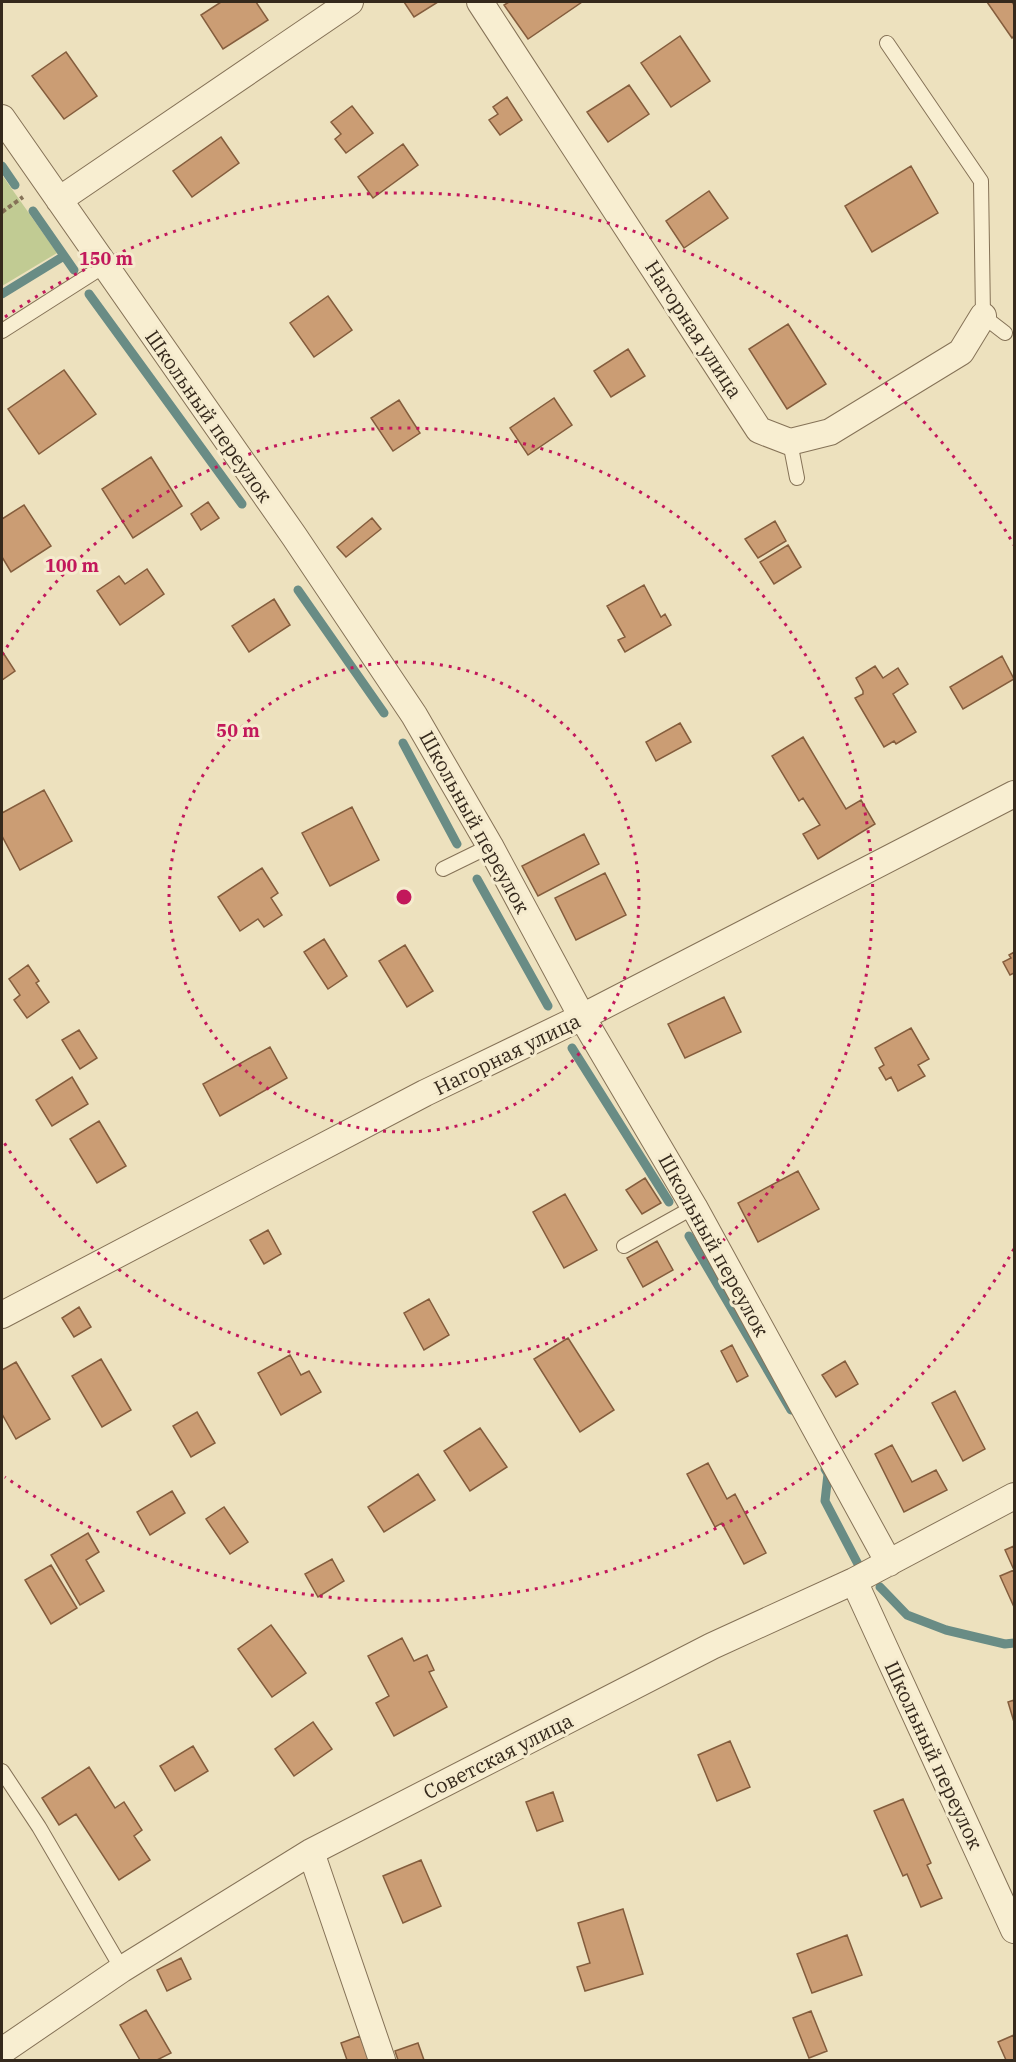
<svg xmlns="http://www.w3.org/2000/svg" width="1016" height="2062" font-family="'IBM Plex Serif',serif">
  <rect width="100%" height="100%" fill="#ede1be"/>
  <!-- green -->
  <path fill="#c1cb93" d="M 2,175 L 57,253 L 2,286 Z"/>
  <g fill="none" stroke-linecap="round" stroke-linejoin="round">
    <!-- stream -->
    <path stroke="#698c85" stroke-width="9" d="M 2,166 L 15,185
      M 33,211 L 74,270
      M 2,294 L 64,256
      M 89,294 L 242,504
      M 298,590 L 384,713
      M 403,743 L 457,844
      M 477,879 L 548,1006
      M 572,1048 L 669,1202
      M 689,1236 L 791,1410
      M 825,1469 L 828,1474 L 825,1501 L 859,1566
      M 880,1587 L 907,1615 L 946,1630 L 1005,1644 L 1014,1643"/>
  </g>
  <!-- building -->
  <path fill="#cb9d74" stroke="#845d3d" stroke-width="1.5" d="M 221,2 L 256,2 L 268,20 L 223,49 L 201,15 Z
    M 404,2 L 438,2 L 414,17 Z
    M 509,2 L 582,2 L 528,39 L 504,5 Z
    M 987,2 L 1012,2 L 1014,5 L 1014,36 L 1012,38 Z
    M 680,36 L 710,81 L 671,107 L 641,63 Z
    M 66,52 L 97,96 L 64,119 L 32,76 Z
    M 629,85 L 649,114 L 608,142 L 587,112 Z
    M 507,97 L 522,120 L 500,135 L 489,120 L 498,114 L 493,107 Z
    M 352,106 L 373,133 L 346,153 L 335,139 L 341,134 L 331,122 Z
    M 221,137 L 239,163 L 192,197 L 173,171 Z
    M 403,144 L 418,165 L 373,198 L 358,177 Z
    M 911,166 L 938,213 L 872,252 L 845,206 Z
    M 709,191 L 728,218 L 684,248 L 666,221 Z
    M 328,296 L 352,330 L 314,357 L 290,323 Z
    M 788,324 L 826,384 L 787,409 L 749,349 Z
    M 628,349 L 645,376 L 611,397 L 594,371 Z
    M 64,370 L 96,414 L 39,454 L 8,409 Z
    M 554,398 L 572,425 L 528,455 L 510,428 Z
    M 399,400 L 420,433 L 393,451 L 371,418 Z
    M 151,457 L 182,506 L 133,538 L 102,489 Z
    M 208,502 L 219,518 L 201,530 L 191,514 Z
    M 24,505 L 51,546 L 11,572 L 2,557 L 2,519 Z
    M 372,518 L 381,529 L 346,557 L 337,547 Z
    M 775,521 L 786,541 L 758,558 L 745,539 Z
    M 788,545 L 801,567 L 774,584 L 760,562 Z
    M 147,569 L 164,594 L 120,625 L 97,591 L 119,576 L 125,584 Z
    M 644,585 L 661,617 L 665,614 L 671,625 L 625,652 L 618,640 L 625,637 L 607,606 Z
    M 274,599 L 290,625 L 249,652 L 232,626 Z
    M 2,651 L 15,671 L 2,680 Z
    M 1002,656 L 1014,679 L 963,709 L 950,687 Z
    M 875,666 L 883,678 L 898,668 L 908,684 L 893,694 L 916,732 L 896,744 L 894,741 L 884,747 L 855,698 L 863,694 L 863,691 L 856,678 Z
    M 680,723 L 691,742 L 656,761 L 646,742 Z
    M 803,737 L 846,809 L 861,800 L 875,824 L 818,859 L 803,834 L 820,825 L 803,798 L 799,801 L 772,756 Z
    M 44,790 L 72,841 L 20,870 L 2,836 L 2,813 Z
    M 352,807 L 379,860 L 330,886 L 302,833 Z
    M 584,834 L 599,864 L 538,896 L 522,866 Z
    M 262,868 L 278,893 L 271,898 L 282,915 L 264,927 L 258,919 L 240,931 L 218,897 Z
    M 605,873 L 626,915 L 576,940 L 555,898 Z
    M 324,939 L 347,976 L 328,989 L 304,952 Z
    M 405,945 L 433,991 L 407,1007 L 379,961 Z
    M 1014,952 L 1014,973 L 1010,975 L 1003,962 L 1011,958 L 1009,955 Z
    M 28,965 L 39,981 L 36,983 L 49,1002 L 27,1018 L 14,1000 L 20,995 L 9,979 Z
    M 724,997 L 741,1032 L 685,1058 L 668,1024 Z
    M 911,1028 L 929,1059 L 918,1065 L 925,1076 L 898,1091 L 891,1077 L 886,1080 L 879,1068 L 884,1065 L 875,1048 Z
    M 79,1030 L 97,1058 L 80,1069 L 62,1040 Z
    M 270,1047 L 287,1078 L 220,1116 L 203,1084 Z
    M 72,1077 L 88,1104 L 52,1126 L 36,1100 Z
    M 99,1121 L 126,1166 L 97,1183 L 70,1139 Z
    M 798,1171 L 819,1209 L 758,1242 L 738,1203 Z
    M 645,1178 L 661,1203 L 642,1214 L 626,1190 Z
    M 565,1194 L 597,1250 L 564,1268 L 533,1212 Z
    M 268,1230 L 281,1254 L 264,1264 L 250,1240 Z
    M 657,1241 L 673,1270 L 643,1287 L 627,1258 Z
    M 429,1299 L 449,1335 L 424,1350 L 404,1313 Z
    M 79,1307 L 91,1327 L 74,1337 L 62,1318 Z
    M 568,1338 L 614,1410 L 580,1432 L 534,1359 Z
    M 732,1345 L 748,1376 L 737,1382 L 721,1351 Z
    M 290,1355 L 301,1375 L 309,1371 L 321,1392 L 281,1415 L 258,1373 Z
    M 101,1359 L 131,1410 L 102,1427 L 72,1376 Z
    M 845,1361 L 858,1384 L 836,1397 L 822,1375 Z
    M 16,1362 L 50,1419 L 16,1439 L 2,1414 L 2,1370 Z
    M 955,1391 L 985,1449 L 963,1461 L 932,1403 Z
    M 197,1412 L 215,1443 L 191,1457 L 173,1426 Z
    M 480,1428 L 507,1467 L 470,1491 L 444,1451 Z
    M 892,1445 L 912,1482 L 936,1470 L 947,1490 L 904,1512 L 875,1454 Z
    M 708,1463 L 727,1499 L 735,1494 L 766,1553 L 744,1564 L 722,1523 L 715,1527 L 687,1474 Z
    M 418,1474 L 435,1500 L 384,1532 L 368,1507 Z
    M 172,1491 L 185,1513 L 150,1535 L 137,1512 Z
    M 224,1507 L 248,1542 L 230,1554 L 206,1519 Z
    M 88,1533 L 99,1552 L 86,1560 L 104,1591 L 80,1605 L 51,1555 Z
    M 1014,1546 L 1014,1607 L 1000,1576 L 1014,1570 L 1005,1550 Z
    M 332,1559 L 344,1581 L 318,1597 L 305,1574 Z
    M 51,1565 L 77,1608 L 51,1624 L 25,1580 Z
    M 271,1625 L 306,1673 L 272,1697 L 238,1649 Z
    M 402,1638 L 414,1661 L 427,1655 L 434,1670 L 429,1672 L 447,1707 L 394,1736 L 376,1703 L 389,1696 L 368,1656 Z
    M 1014,1700 L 1014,1722 L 1008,1702 Z
    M 313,1722 L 332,1749 L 294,1776 L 275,1749 Z
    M 730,1741 L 750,1787 L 717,1801 L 698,1755 Z
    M 193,1746 L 208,1771 L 175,1791 L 160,1766 Z
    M 89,1767 L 115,1808 L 124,1802 L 142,1830 L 134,1836 L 150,1860 L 119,1880 L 76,1814 L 59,1825 L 42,1798 Z
    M 553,1792 L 563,1821 L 537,1831 L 526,1802 Z
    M 903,1799 L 931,1863 L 927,1865 L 942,1898 L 921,1907 L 907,1874 L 903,1876 L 874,1811 Z
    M 421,1860 L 441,1906 L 403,1923 L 383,1876 Z
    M 623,1909 L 643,1974 L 585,1991 L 577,1967 L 590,1963 L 578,1923 Z
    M 847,1935 L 862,1975 L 812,1993 L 797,1954 Z
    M 181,1958 L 191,1979 L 167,1991 L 157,1970 Z
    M 146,2010 L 171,2053 L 157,2060 L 140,2060 L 120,2025 Z
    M 811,2011 L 827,2051 L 809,2058 L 793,2018 Z
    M 1014,2035 L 1014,2060 L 1006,2060 L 998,2042 Z
    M 360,2036 L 369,2060 L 347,2060 L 341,2043 Z
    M 418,2043 L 424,2060 L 398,2060 L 395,2051 Z"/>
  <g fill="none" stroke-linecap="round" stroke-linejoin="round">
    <defs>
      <path id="service" d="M 887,43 L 981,181 L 983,316 L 1005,333
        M 2,331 L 104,266
        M 790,442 L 797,478
        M 443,869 L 490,846
        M 624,1246 L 694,1207
        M 2,1771 L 39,1827 L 122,1969"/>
      <path id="minor" d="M 480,2 L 759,430 L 790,442 L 830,432 L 961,352 L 983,316
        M 2,118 L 294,536 L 414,715 L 490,846 L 582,1017 L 694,1207 L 889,1563
        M 59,200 L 350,2
        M 2,1315 L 425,1093 L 582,1017 L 1014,794
        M 854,1581 L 1014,1930
        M 311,1852 L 382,2060
        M 2,2051 L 122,1969 L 311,1852 L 712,1646 L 854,1581 L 1014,1496"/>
    </defs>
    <!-- service casing -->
    <use href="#service" stroke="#857257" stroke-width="16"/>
    <!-- minor casing -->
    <use href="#minor" stroke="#857257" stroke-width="28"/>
    <!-- path -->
    <path stroke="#857257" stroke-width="4" stroke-dasharray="4.5 3" stroke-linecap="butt" d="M 2,212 L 23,197"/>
    <!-- service -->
    <use href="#service" stroke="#f8eed1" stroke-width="14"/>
    <!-- minor -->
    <use href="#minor" stroke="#f8eed1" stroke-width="26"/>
  </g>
  <!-- distance rings -->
  <g fill="none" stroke="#c2185b" stroke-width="3" stroke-dasharray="3 6">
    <circle cx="404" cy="897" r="235"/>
    <path d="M2 655A469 469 0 1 1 2 1139"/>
    <path d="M1014 1249A704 704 0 0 1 5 1477M5 317A704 704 0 0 1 1014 545"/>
  </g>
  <g text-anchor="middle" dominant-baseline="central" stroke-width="6" stroke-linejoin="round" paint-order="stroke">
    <!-- street labels -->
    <g font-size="20" fill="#35291c" stroke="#f5ebce">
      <text transform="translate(694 329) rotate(57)">Нагорная улица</text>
      <text transform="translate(209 416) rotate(55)">Школьный переулок</text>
      <text transform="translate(475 822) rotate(61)">Школьный переулок</text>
      <text transform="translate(507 1054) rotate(-26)">Нагорная улица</text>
      <text transform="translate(714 1245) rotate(61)">Школьный переулок</text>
      <text transform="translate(934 1755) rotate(65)">Школьный переулок</text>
      <text transform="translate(498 1756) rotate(-27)">Советская улица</text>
    </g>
  </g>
  <circle cx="404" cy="897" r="9" fill="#c2185b" stroke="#f5ebce" stroke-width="3"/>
  <g font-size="18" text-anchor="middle" font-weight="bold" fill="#c2185b" stroke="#f5ebce" stroke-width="6" stroke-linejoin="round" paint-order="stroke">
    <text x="106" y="265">150 m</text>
    <text x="72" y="572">100 m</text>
    <text x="238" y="737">50 m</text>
  </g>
  <!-- border -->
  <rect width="1016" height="2062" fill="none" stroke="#35291c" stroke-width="6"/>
</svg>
